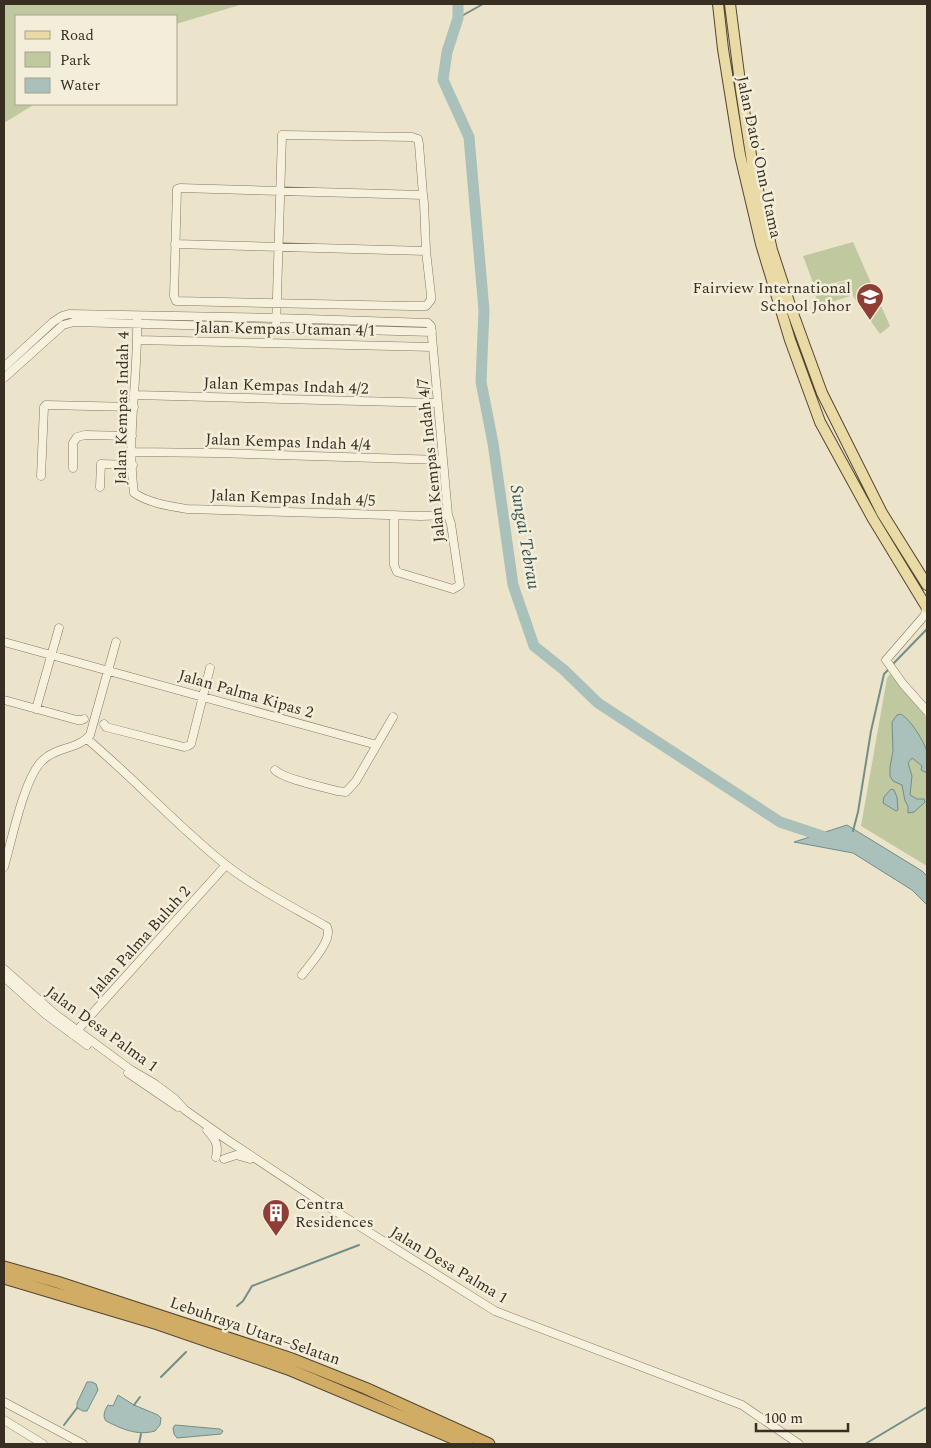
<svg xmlns="http://www.w3.org/2000/svg" width="931" height="1448" font-family="Spectral,serif">
  <rect width="100%" height="100%" fill="#ebe4ca"/>
  <!-- green -->
  <path fill="#bfc89e" d="M 4,4 L 243,4 L 176,24 L 176,16 L 16,16 L 16,104 L 35,104 L 4,123 Z
    M 853,242 L 890,326 L 880,334 L 853,296 L 846,280 L 815,288 L 803,256 Z
    M 845,281 L 850,296 L 819,306 L 814,291 Z
    M 890,674 L 927,718 L 927,866 L 861,826 L 887,678 Z"/>
  <!-- water -->
  <path fill="#aac0bb" stroke="#718e89" d="M 900,714 C 909,717 923,740 926,749 C 929,756 927,766 927,773 L 921,770 L 922,766 L 912,758 L 908,763 L 912,776 L 910,795 L 917,799 L 924,799 L 925,802 L 914,812 L 908,813 L 908,806 L 905,801 L 902,785 L 893,781 L 890,776 L 890,767 L 893,751 L 892,722 L 897,715 Z
    M 891,789 L 894,790 L 897,797 L 898,810 L 896,811 L 883,803 L 884,797 Z
    M 847,825 L 922,871 L 927,876 L 927,905 L 912,890 L 853,853 L 794,842 Z
    M 87,1382 L 92,1382 L 96,1384 L 98,1390 L 87,1411 L 83,1411 L 77,1408 L 77,1403 Z
    M 118,1395 L 134,1405 L 158,1415 L 161,1418 L 160,1425 L 155,1431 C 137,1436 122,1429 106,1421 C 102,1416 105,1410 108,1405 L 113,1406 Z
    M 175,1425 L 220,1429 L 223,1431 L 221,1434 L 177,1438 L 174,1434 L 173,1428 Z"/>
  <g fill="none" stroke-linecap="round" stroke-linejoin="round">
    <!-- stream -->
    <path stroke="#718e89" stroke-width="2" d="M 458,18 L 483,4
      M 892,665 L 927,629
      M 853,831 L 858,812 L 871,731 L 884,674 L 889,669
      M 237,1306 L 243,1301 L 252,1286 L 359,1245
      M 161,1377 L 186,1352
      M 134,1405 L 140,1397
      M 64,1425 L 77,1408
      M 139,1444 L 141,1434
      M 865,1444 L 927,1407"/>
    <!-- river -->
    <path stroke="#aac0bb" stroke-width="11" d="M 458,4 L 458,18 L 447,52 L 443,80 L 469,137 L 484,310 L 481,382 L 493,443 L 513,585 L 534,646 L 564,670 L 598,703 L 780,822 L 831,839"/>
    <defs>
      <path id="minor" d="M 175,244 L 426,251
        M 137,316 C 139,374 126,435 134,493 C 149,503 169,506 187,509 L 421,516 L 448,515
        M 276,328 C 278,264 280,199 282,135 L 412,137 L 418,139 L 419,144 L 423,195 L 424,203 L 426,251 L 431,295 L 431,300 L 426,306 L 410,306 L 176,301 L 174,296 L 177,189 L 180,188 C 261,190 342,192 423,195
        M 137,340 L 433,347
        M 4,367 L 53,322 L 62,316 L 69,314 L 276,318 L 428,323 L 431,326 L 448,515 L 451,524 L 460,585 L 453,589 L 397,572 L 394,565 L 394,515
        M 4,378 L 63,325 L 74,322 L 432,332
        M 135,395 L 437,403
        M 133,452 L 216,453 L 442,460
        M 73,468 L 73,443 L 77,437 L 85,435 L 132,436
        M 41,476 L 44,407 L 46,405 L 134,407
        M 100,487 L 101,464 L 133,465
        M 926,607 L 925,615 L 886,660 L 903,684 L 927,711
        M 4,642 L 377,745
        M 4,700 L 77,720 L 82,720 L 84,719
        M 36,709 L 59,628
        M 104,724 L 106,727 L 110,728 L 184,747 L 188,746 L 191,744 L 210,668
        M 87,739 C 135,779 177,826 226,865 C 257,889 293,907 327,927 C 333,940 311,963 302,975
        M 275,770 C 283,779 324,787 337,791 L 346,792 L 356,781 L 393,717
        M 4,867 C 12,840 24,777 43,760 C 56,747 79,749 90,735 L 116,642
        M 4,969 L 55,1014 L 131,1070 L 155,1084 L 175,1099 L 185,1110 L 226,1139 L 324,1204 L 495,1311 L 742,1405 L 799,1444
        M 4,977 L 45,1014 L 87,1045
        M 73,1035 L 226,865
        M 128,1073 L 178,1107
        M 207,1130 C 215,1139 219,1144 216,1157
        M 224,1159 L 236,1155 L 250,1159
        M 4,1402 L 83,1444
        M 4,1420 L 43,1444"/>
      <path id="major" d="M 718,4 L 723,49 L 740,155 L 761,244 L 790,340 L 820,422 L 873,519 L 927,608
        M 730,4 L 741,90 L 753,168 L 772,250 L 791,308 L 822,393 L 882,513 L 927,585"/>
      <path id="highway" d="M 4,1267 L 57,1282 L 292,1359 L 365,1388 L 489,1444
        M 4,1278 L 158,1324 L 288,1369 L 467,1444"/>
    </defs>
    <!-- minor casing -->
    <use href="#minor" stroke="#867860" stroke-width="9"/>
    <!-- major casing -->
    <use href="#major" stroke="#544633" stroke-width="12"/>
    <!-- highway casing -->
    <use href="#highway" stroke="#544633" stroke-width="13"/>
    <!-- minor -->
    <use href="#minor" stroke="#f6f1dc" stroke-width="8"/>
    <!-- major -->
    <use href="#major" stroke="#eadba6" stroke-width="10"/>
    <!-- highway -->
    <use href="#highway" stroke="#d1ac64" stroke-width="11"/>
  </g>
  <!-- icons -->
  <defs>
    <symbol id="school-pin" viewBox="-11 -11 22 30"><path d="M0 17L-7.5 6A9.5 9.5 0 1 1 7.5 6Z" fill="#8f3e35" stroke="#f3eed9"/><path d="M0-5L7-2L0 1L-7-2ZM-4 1L0 2.5L4 1V4Q0 6-4 4Z" fill="#fff"/></symbol>
    <symbol id="building-pin" viewBox="-11 -11 22 30"><path d="M0 17L-7.5 6A9.5 9.5 0 1 1 7.5 6Z" fill="#8f3e35" stroke="#f3eed9"/><path d="M-4-6H4V6H1V3H-1V6H-4ZM-2.5-4.3h1.7v1.8h-1.7ZM.8-4.3h1.7v1.8H.8ZM-2.5-1h1.7V.8h-1.7ZM.8-1h1.7V.8H.8Z" fill="#fff"/></symbol>
  </defs>
  <g fill-rule="evenodd">
    <use href="#school-pin" x="854" y="281" width="32" height="43"/>
    <use href="#building-pin" x="260" y="1197" width="32" height="43"/>
  </g>
  <g text-anchor="middle" dominant-baseline="central" stroke-width="5" stroke-linejoin="round" paint-order="stroke">
    <!-- street labels -->
    <g font-size="16" fill="#382f22" stroke="#f3eed9">
      <text transform="translate(759 157) rotate(78)">Jalan Dato' Onn Utama</text>
      <text transform="translate(285 329) rotate(1)">Jalan Kempas Utaman 4/1</text>
      <text transform="translate(286 386) rotate(2)">Jalan Kempas Indah 4/2</text>
      <text transform="translate(122 408) rotate(-89)">Jalan Kempas Indah 4</text>
      <text transform="translate(288 442) rotate(2)">Jalan Kempas Indah 4/4</text>
      <text transform="translate(431 460) rotate(-96)">Jalan Kempas Indah 4/7</text>
      <text transform="translate(293 498) rotate(2)">Jalan Kempas Indah 4/5</text>
      <text transform="translate(246 694) rotate(16)">Jalan Palma Kipas 2</text>
      <text transform="translate(140 941) rotate(-48)">Jalan Palma Buluh 2</text>
      <text transform="translate(102 1029) rotate(36)">Jalan Desa Palma 1</text>
      <text transform="translate(449 1265) rotate(31)">Jalan Desa Palma 1</text>
      <text transform="translate(255 1331) rotate(19)">Lebuhraya Utara–Selatan</text>
    </g>
    <!-- poi labels -->
    <g font-size="16" fill="#382f22" stroke="#f3eed9" text-anchor="end">
      <text x="851" y="288">Fairview International<tspan x="851" dy="18">School Johor</tspan></text>
      <text x="295" y="1204" text-anchor="start">Centra<tspan x="295" dy="18">Residences</tspan></text>
    </g>
    <!-- water labels -->
    <g font-size="18" font-style="italic" fill="#335556" stroke="#f3eed9">
      <text transform="translate(525 537) rotate(80)">Sungai Tebrau</text>
    </g>
  </g>
  <!-- border -->
  <rect width="931" height="1448" fill="none" stroke="#382f22" stroke-width="10"/>
  <!-- legend -->
  <rect x="15" y="15" width="162" height="90" fill="#f3eed9" stroke="#a8a290"/>
  <rect x="25" y="31" width="25" height="8" fill="#eadba6" stroke="#a8a290"/>
  <text x="60" y="40" font-size="15" fill="#382f22">Road</text>
  <rect x="25" y="52" width="25" height="15" fill="#bfc89e" stroke="#a8a290"/>
  <text x="60" y="65" font-size="15" fill="#382f22">Park</text>
  <rect x="25" y="78" width="25" height="15" fill="#aac0bb" stroke="#a8a290"/>
  <text x="60" y="90" font-size="15" fill="#382f22">Water</text>
  <!-- scale -->
  <path d="M756 1423v8h92v-8" fill="none" stroke="#382f22" stroke-width="2.5"/>
  <text x="764" y="1423" font-size="15" fill="#382f22" stroke="#f3eed9" stroke-width="4" paint-order="stroke">100 m</text>
</svg>
